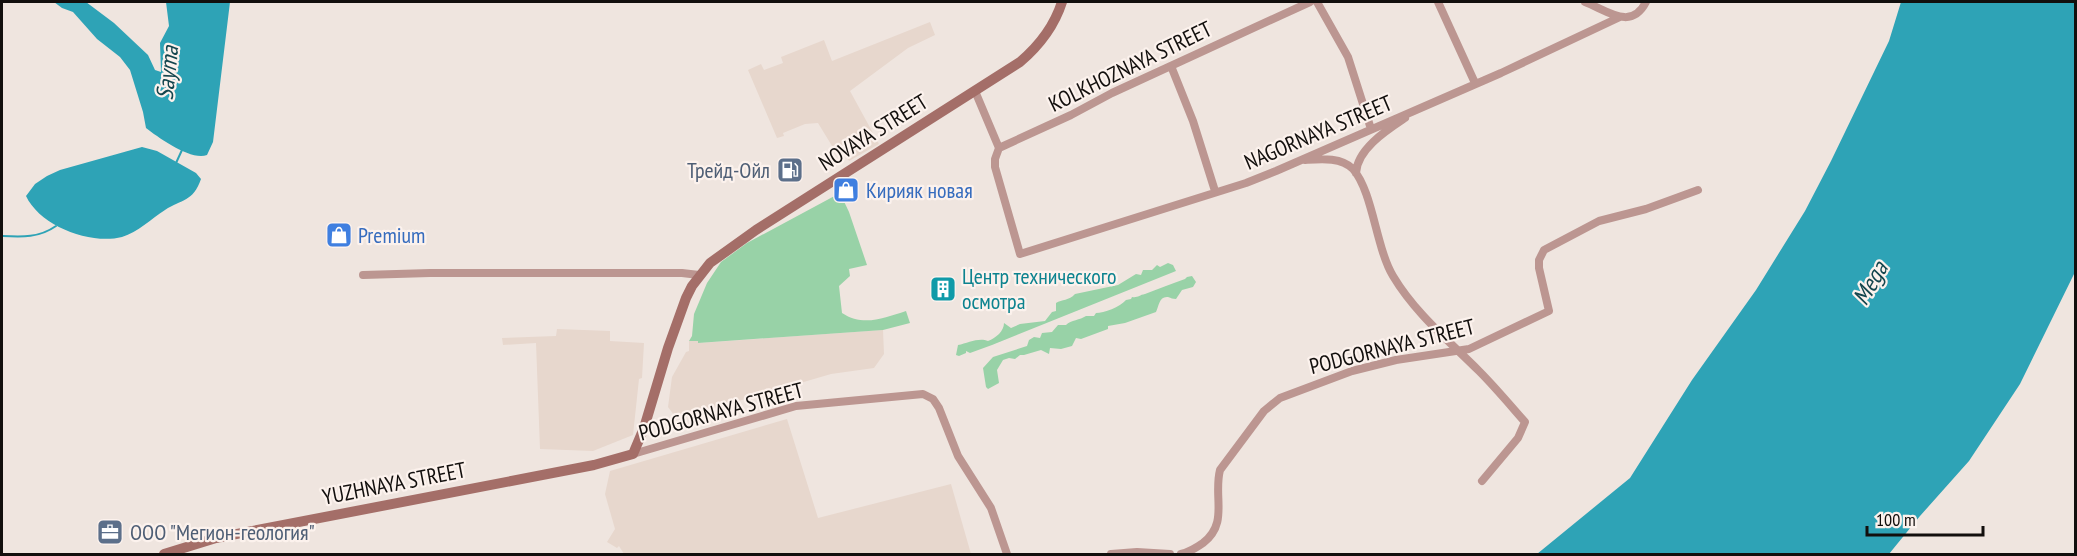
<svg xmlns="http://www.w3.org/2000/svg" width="2077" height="556" font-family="'PT Sans Narrow',sans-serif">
  <rect width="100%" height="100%" fill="#efe5df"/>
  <!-- built -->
  <path fill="#e7d7cd" d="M 930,22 L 935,35 L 908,48 L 850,91 L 879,144 L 849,161 L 846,155 L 840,159 L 818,123 L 805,124 L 783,133 L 784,136 L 777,138 L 748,70 L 761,64 L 764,70 L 783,63 L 781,57 L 824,40 L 832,61 Z
    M 557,329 L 610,331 L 610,341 L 644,343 L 642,378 L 639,379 L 633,435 L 593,451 L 540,449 L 536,343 L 503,345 L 502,338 L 556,336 Z
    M 883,330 L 884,354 L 874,368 L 831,374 L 677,419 L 668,407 L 672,377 L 686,352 L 689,351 L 689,341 L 698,341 L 699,343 Z
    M 787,419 L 818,518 L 951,484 L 971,554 L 624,554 L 619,546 L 617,548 L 607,542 L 615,529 L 605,494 L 610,471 Z"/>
  <!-- green -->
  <path fill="#98d2a7" d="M 840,193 L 849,212 L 867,265 L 849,269 L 850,276 L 839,286 L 842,313 C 863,327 884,318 906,311 L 910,323 L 883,330 L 698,343 L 698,341 L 689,341 L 692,336 L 694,314 L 707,283 L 721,262 L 747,243 Z
    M 1168,263 L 1173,265 L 1176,271 L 992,345 L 970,353 L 966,351 L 966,353 L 959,356 L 956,355 L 958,345 C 968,343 979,337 988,341 C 996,338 1004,331 1004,323 L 1011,328 L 1020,324 L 1045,321 L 1052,312 L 1056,311 L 1056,303 C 1062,299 1069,301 1075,294 L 1118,285 L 1136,274 L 1141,275 L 1143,270 L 1152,270 L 1157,265 L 1160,267 Z
    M 1192,276 L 1196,282 L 1193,287 L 1182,290 L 1176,299 C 1173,299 1171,298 1168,297 C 1159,296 1159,306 1156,312 L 1125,323 L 1108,326 L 1108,329 L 1081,339 L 1076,338 L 1072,346 L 1061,349 L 1050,348 L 1049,354 L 1041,350 L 1024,355 L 1020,355 L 1015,359 L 1009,358 L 1003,360 L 997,370 L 999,383 L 988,389 L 986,387 L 983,368 L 993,357 L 1027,346 L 1029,340 L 1034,337 L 1040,338 L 1042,333 L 1052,332 L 1058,325 L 1066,325 C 1071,320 1080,320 1086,316 L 1094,316 L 1096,313 C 1104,313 1120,307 1126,300 L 1131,299 L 1132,297 C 1138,298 1139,295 1145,294 C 1158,289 1171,284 1185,279 L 1187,277 Z"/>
  <!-- water -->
  <path fill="#2ea3b6" d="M 54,2 L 86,2 L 114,23 L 148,55 L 155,70 L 161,72 L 160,43 L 169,26 L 166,2 L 230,2 L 213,142 L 207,155 C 191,161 159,138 146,128 L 143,112 L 130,70 L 120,57 L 97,39 L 73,12 L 62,8 Z
    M 1901,2 L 2075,2 L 2075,272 L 2020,384 L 1969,461 L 1920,516 L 1889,554 L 1537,554 L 1630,478 L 1692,380 L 1756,290 L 1805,211 L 1831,161 L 1889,41 Z
    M 142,147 L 157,151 L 196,173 L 201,179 C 193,202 182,199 165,210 C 151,219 138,232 122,237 C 90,245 40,226 26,196 L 35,184 L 47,176 L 60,170 Z"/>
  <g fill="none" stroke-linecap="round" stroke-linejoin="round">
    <!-- stream -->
    <path stroke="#2ea3b6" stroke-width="2" d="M 176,163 L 182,150
      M 2,236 C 22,237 39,238 56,226"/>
    <!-- street -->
    <path stroke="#bc9691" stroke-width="8" d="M 1317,2 L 1348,57 L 1371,129
      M 1438,2 L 1475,83
      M 1585,2 C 1608,11 1631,31 1646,2
      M 1171,66 L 1193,121 L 1215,191
      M 975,91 L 999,148 L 995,159 L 995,167 L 1020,254 L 1246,183 L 1276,171 L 1501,73 L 1620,17
      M 999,148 L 1071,115 L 1112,93 L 1310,2
      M 1305,160 C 1321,159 1341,157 1353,169 C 1373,192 1376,248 1393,276 C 1415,313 1449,341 1479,371 C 1495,387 1510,405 1525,422 L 1518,438 L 1482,481
      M 1356,173 C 1357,149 1387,130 1405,118
      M 363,275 L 430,273 L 682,273 L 699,275
      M 633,454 L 796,406 L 923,394 L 933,399 L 939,408 L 958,456 L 991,508 L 1007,554
      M 1111,554 L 1137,552 L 1170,554
      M 1181,554 C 1189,552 1196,548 1203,543 C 1229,523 1213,497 1220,470 L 1264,411 L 1280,398 L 1352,371 L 1396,360 L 1469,349 L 1549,311 L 1539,268 L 1539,260 L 1544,250 L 1599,221 L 1646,209 L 1698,190"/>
    <!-- secondary -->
    <path stroke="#a46e68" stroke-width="10" d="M 164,554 L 216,538 L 594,465 L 633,454 L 644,428 L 668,348 L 686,298 L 692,286 L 710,263 L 756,230 L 1020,62 C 1040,45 1054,27 1062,2"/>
  </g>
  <!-- icons -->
  <defs>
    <symbol id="fuel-square" viewBox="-11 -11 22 22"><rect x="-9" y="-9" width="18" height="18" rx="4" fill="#5c6f8a" stroke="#fcf2ed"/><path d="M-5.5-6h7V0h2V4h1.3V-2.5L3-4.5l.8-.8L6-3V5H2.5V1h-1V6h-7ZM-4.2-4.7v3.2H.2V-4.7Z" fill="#fff"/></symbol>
    <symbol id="shop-square" viewBox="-11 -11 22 22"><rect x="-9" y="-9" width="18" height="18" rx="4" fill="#3f7fe0" stroke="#fcf2ed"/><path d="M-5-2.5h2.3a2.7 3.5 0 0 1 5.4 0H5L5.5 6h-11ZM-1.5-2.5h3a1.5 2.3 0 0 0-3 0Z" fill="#fff"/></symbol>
    <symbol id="building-square" viewBox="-11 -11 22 22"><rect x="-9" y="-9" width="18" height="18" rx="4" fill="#0f9aa8" stroke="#fcf2ed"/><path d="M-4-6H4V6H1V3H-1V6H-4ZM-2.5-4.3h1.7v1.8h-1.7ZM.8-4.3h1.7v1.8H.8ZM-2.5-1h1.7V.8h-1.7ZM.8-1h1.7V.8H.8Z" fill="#fff"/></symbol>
    <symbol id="office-square" viewBox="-11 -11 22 22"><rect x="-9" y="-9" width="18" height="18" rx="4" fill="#5c6f8a" stroke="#fcf2ed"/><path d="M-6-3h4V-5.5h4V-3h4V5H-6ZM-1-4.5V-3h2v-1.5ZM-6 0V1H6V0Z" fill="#fff"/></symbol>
  </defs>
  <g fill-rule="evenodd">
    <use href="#fuel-square" x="775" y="155" width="30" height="30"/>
    <use href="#shop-square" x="831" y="175" width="30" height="30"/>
    <use href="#shop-square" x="324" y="220" width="30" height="30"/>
    <use href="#building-square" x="928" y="274" width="30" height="30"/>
    <use href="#office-square" x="95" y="517" width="30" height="30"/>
  </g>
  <g text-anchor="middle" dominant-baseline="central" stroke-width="4.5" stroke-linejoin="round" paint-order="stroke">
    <!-- street labels -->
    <g font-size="22" fill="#120f0d" stroke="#fcf2ed">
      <text transform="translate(1130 66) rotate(-26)">KOLKHOZNAYA STREET</text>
      <text transform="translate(873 132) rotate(-32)">NOVAYA STREET</text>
      <text transform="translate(1318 132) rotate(-23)">NAGORNAYA STREET</text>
      <text transform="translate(1392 346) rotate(-14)">PODGORNAYA STREET</text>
      <text transform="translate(721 411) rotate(-15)">PODGORNAYA STREET</text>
      <text transform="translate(394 483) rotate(-11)">YUZHNAYA STREET</text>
    </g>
    <!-- service labels -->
    <g font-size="22" fill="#4e5e75" stroke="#fcf2ed" text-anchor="end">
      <text x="770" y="170">Трейд-Ойл</text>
      <text x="130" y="532" text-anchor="start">ООО "Мегион-геология"</text>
    </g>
    <!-- shop labels -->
    <g font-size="22" fill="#366cbe" stroke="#fcf2ed" text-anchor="start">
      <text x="866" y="190">Кирияк новая</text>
      <text x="358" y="235">Premium</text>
    </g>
    <!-- culture labels -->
    <g font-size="22" fill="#0d838f" stroke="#fcf2ed" text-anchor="start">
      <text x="962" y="276">Центр технического<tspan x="962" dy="25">осмотра</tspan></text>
    </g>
    <!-- water labels -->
    <g font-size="24" font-style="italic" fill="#14464e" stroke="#fcf2ed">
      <text transform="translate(167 73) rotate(-84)">Sayma</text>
      <text transform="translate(1870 283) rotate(-60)">Mega</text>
    </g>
  </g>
  <!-- border -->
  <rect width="2077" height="556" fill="none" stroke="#120f0d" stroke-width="6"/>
  <!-- scale -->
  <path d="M1867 526v9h116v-9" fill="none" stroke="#120f0d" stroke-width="3"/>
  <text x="1876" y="526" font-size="18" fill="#120f0d" stroke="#fcf2ed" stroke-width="4.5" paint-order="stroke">100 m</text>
</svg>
